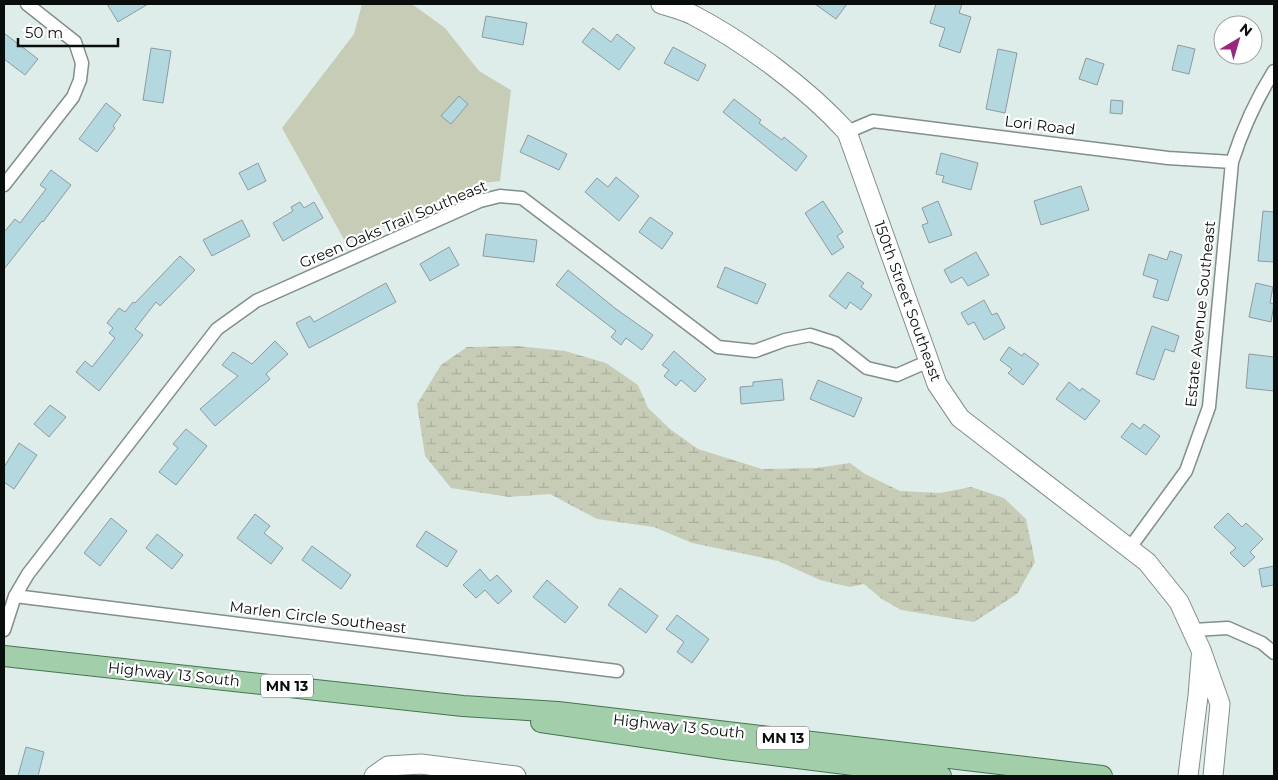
<svg xmlns="http://www.w3.org/2000/svg" width="1278" height="780" font-family="Montserrat,sans-serif">
  <defs>
    <pattern id="wetland-marsh" width="20" height="14" patternUnits="userSpaceOnUse" patternTransform="scale(1.25)"><rect width="20" height="14" fill="#c7ccb6"/><path d="M1 5h8M5 5V1M11 12h8M15 12V8" fill="none" stroke="#aaae9b"/></pattern>
  </defs>
  <rect width="100%" height="100%" fill="#dfedea"/>
  <!-- wetland -->
  <path fill="url(#wetland-marsh)" d="M 518,346 L 565,351 L 606,363 L 638,385 L 648,408 L 670,429 L 698,449 L 762,469 L 816,468 L 850,463 L 865,474 L 900,491 L 940,493 L 971,487 L 1004,498 L 1026,519 L 1035,562 L 1017,594 L 974,622 L 901,610 L 882,599 L 864,584 L 850,587 L 820,580 L 778,561 L 692,543 L 654,527 L 597,519 L 550,494 L 509,497 L 451,488 L 425,456 L 417,404 L 441,365 L 467,347 Z"/>
  <!-- park -->
  <path fill="#c7ccb6" d="M 362,4 L 412,4 L 445,28 L 479,71 L 511,90 L 500,181 L 482,183 L 346,243 L 282,128 L 354,34 Z"/>
  <!-- building -->
  <path fill="#b3d8e0" stroke="#8e9b9e" d="M 107,4 L 148,4 L 118,22 Z
    M 815,4 L 847,4 L 836,19 Z
    M 936,4 L 962,4 L 959,13 L 971,17 L 960,53 L 939,46 L 945,28 L 930,23 Z
    M 486,16 L 527,23 L 523,45 L 482,37 Z
    M 593,28 L 611,42 L 617,34 L 635,48 L 619,70 L 582,42 Z
    M 4,33 L 38,59 L 25,75 L 4,59 Z
    M 1178,45 L 1195,49 L 1189,74 L 1172,70 Z
    M 673,47 L 706,65 L 698,81 L 664,63 Z
    M 151,48 L 171,51 L 163,103 L 143,100 Z
    M 998,49 L 1017,53 L 1005,113 L 986,109 Z
    M 1086,58 L 1104,64 L 1097,85 L 1079,79 Z
    M 459,96 L 468,104 L 451,124 L 441,116 Z
    M 734,99 L 761,120 L 759,123 L 782,140 L 784,137 L 807,156 L 796,171 L 723,112 Z
    M 1111,100 L 1123,101 L 1122,114 L 1110,113 Z
    M 106,103 L 121,115 L 113,126 L 115,128 L 97,152 L 79,139 Z
    M 528,135 L 567,154 L 559,170 L 520,152 Z
    M 941,153 L 978,163 L 971,190 L 942,182 L 944,176 L 936,174 Z
    M 258,163 L 266,181 L 248,190 L 239,173 Z
    M 51,170 L 71,185 L 43,222 L 42,221 L 4,269 L 4,232 L 15,219 L 20,223 L 46,189 L 40,185 Z
    M 616,177 L 639,196 L 619,221 L 585,192 L 597,178 L 608,187 Z
    M 1081,186 L 1089,210 L 1041,225 L 1034,201 Z
    M 823,201 L 843,232 L 837,236 L 844,247 L 832,255 L 805,213 Z
    M 938,201 L 952,235 L 929,243 L 922,225 L 928,223 L 922,208 Z
    M 300,202 L 304,208 L 314,202 L 323,218 L 283,241 L 273,223 L 293,211 L 291,207 Z
    M 1263,211 L 1274,212 L 1274,262 L 1258,261 Z
    M 650,217 L 673,233 L 662,249 L 639,232 Z
    M 242,220 L 250,236 L 212,256 L 203,240 Z
    M 486,234 L 537,240 L 534,262 L 483,256 Z
    M 449,247 L 459,265 L 430,281 L 420,264 Z
    M 1170,251 L 1182,255 L 1168,301 L 1153,297 L 1158,280 L 1143,275 L 1149,254 L 1167,260 Z
    M 976,252 L 989,275 L 968,286 L 962,277 L 951,283 L 944,270 Z
    M 180,256 L 195,270 L 160,306 L 156,302 L 135,329 L 143,335 L 99,391 L 76,372 L 85,361 L 92,367 L 115,338 L 109,333 L 113,328 L 107,323 L 119,308 L 125,312 L 133,302 L 135,303 Z
    M 725,267 L 766,284 L 757,304 L 717,287 Z
    M 568,270 L 616,309 L 653,335 L 642,350 L 626,338 L 621,345 L 611,337 L 616,331 L 556,285 Z
    M 848,272 L 864,283 L 861,287 L 872,295 L 861,310 L 850,302 L 846,309 L 829,296 Z
    M 386,283 L 396,302 L 309,348 L 296,323 L 310,316 L 314,322 Z
    M 1256,283 L 1273,287 L 1270,303 L 1274,304 L 1271,322 L 1249,317 Z
    M 984,300 L 992,315 L 997,313 L 1005,328 L 984,340 L 974,322 L 968,325 L 961,313 Z
    M 1152,326 L 1179,336 L 1174,352 L 1165,349 L 1154,380 L 1136,374 Z
    M 275,341 L 288,354 L 266,374 L 270,379 L 215,426 L 200,409 L 238,376 L 222,365 L 233,352 L 252,364 Z
    M 1009,347 L 1022,356 L 1024,353 L 1039,364 L 1023,385 L 1008,373 L 1012,369 L 1000,360 Z
    M 674,351 L 706,379 L 695,392 L 681,380 L 676,386 L 664,376 L 669,370 L 662,365 Z
    M 1249,354 L 1274,357 L 1274,391 L 1246,388 Z
    M 782,379 L 784,400 L 741,404 L 740,387 L 753,386 L 753,382 Z
    M 818,380 L 862,398 L 854,417 L 810,399 Z
    M 1069,382 L 1080,391 L 1082,388 L 1100,401 L 1085,420 L 1056,399 Z
    M 50,405 L 66,417 L 49,437 L 34,424 Z
    M 1132,423 L 1140,429 L 1144,424 L 1160,436 L 1146,455 L 1121,437 Z
    M 186,429 L 207,446 L 176,485 L 159,472 L 178,448 L 173,444 Z
    M 19,443 L 37,455 L 14,489 L 4,482 L 4,467 Z
    M 1228,513 L 1242,527 L 1246,523 L 1263,539 L 1250,552 L 1255,557 L 1244,567 L 1230,553 L 1236,548 L 1214,527 Z
    M 255,514 L 270,526 L 264,533 L 283,548 L 271,564 L 237,538 Z
    M 111,518 L 127,531 L 100,566 L 84,553 Z
    M 426,531 L 457,551 L 447,567 L 416,546 Z
    M 157,534 L 183,555 L 172,569 L 146,548 Z
    M 312,546 L 351,575 L 341,589 L 302,560 Z
    M 1274,566 L 1274,585 L 1262,587 L 1259,569 Z
    M 480,569 L 490,581 L 497,575 L 512,591 L 498,604 L 485,590 L 476,598 L 463,585 Z
    M 547,580 L 578,607 L 565,623 L 533,597 Z
    M 620,588 L 658,616 L 646,633 L 608,605 Z
    M 677,615 L 709,639 L 692,663 L 677,652 L 684,642 L 666,629 Z
    M 26,747 L 44,752 L 38,776 L 18,776 Z"/>
  <g fill="none" stroke-linecap="round" stroke-linejoin="round">
    <defs>
      <path id="street" d="M 847,132 L 873,121 L 1168,158 L 1232,162
        M 4,185 L 73,97 L 80,80 L 82,63 L 75,42 L 27,4
        M 1129,549 L 1186,471 L 1209,407 L 1232,162 C 1243,128 1255,101 1274,71
        M 15,596 L 617,671
        M 4,630 L 15,596 L 28,574 L 217,329 L 256,301 L 480,201 L 500,196 L 522,198 L 718,347 L 755,351 L 785,340 L 810,335 L 835,343 L 867,368 L 897,375 L 929,361
        M 1193,630 L 1228,628 L 1262,643 L 1274,653"/>
      <path id="secondary" d="M 661,4 C 671,7 683,10 693,15 C 746,43 807,88 847,132 L 937,384 L 960,418 L 1147,562 L 1179,602 L 1201,650 L 1220,704 L 1213,776
        M 374,776 L 388,766 L 421,764 L 516,776
        M 1188,776 L 1198,696 L 1201,658"/>
      <path id="primary" d="M 4,656 L 463,706 L 558,712 L 1102,776
        M 541,722 L 725,749 L 941,776"/>
    </defs>
    <!-- street casing -->
    <use href="#street" stroke="#818e8b" stroke-width="15"/>
    <!-- secondary casing -->
    <use href="#secondary" stroke="#818e8b" stroke-width="21"/>
    <!-- primary casing -->
    <use href="#primary" stroke="#44754f" stroke-width="22"/>
    <!-- street -->
    <use href="#street" stroke="#fff" stroke-width="12"/>
    <!-- secondary -->
    <use href="#secondary" stroke="#fff" stroke-width="19"/>
    <!-- primary -->
    <use href="#primary" stroke="#a2ceaa" stroke-width="20"/>
  </g>
  <g text-anchor="middle" dominant-baseline="central" stroke-width="4.5" stroke-linejoin="round" paint-order="stroke">
    <!-- shield labels -->
    <g fill="#fff" stroke="#535656" stroke-width="1">
      <rect x="261" y="674.5" width="52" height="23" rx="4"/>
      <rect x="757" y="726.5" width="52" height="23" rx="4"/>
    </g>
    <g font-size="14" font-weight="bold" fill="#090e0d">
      <text x="287" y="686">MN 13</text>
      <text x="783" y="738">MN 13</text>
    </g>
    <!-- street labels -->
    <g font-size="15" fill="#090e0d" stroke="#fff">
      <text transform="translate(1040 125) rotate(7)">Lori Road</text>
      <text transform="translate(393 224) rotate(-23)">Green Oaks Trail Southeast</text>
      <text transform="translate(908 301) rotate(70)">150th Street Southeast</text>
      <text transform="translate(1200 314) rotate(-84)">Estate Avenue Southeast</text>
      <text transform="translate(318 617) rotate(7)">Marlen Circle Southeast</text>
      <text transform="translate(174 674) rotate(6)">Highway 13 South</text>
      <text transform="translate(679 726) rotate(6)">Highway 13 South</text>
    </g>
  </g>
  <!-- border -->
  <rect width="1278" height="780" fill="none" stroke="#090e0d" stroke-width="10"/>
  <!-- north arrow -->
  <g transform="translate(1238 40) rotate(38)"><circle r="24" fill="#ffffff" stroke="#9d9f9e"/>
  <path d="M0-4L9 19L0 12L-9 19Z" fill="#9c2580"/>
  <text y="-8" font-size="14" font-weight="bold" text-anchor="middle" fill="#090e0d">N</text>
  </g>
  <!-- scale -->
  <path d="M18 38v8h100v-8" fill="none" stroke="#090e0d" stroke-width="2.5"/>
  <text x="25" y="38" font-size="15" fill="#090e0d" stroke="#ffffff" stroke-width="4" paint-order="stroke">50 m</text>
</svg>
